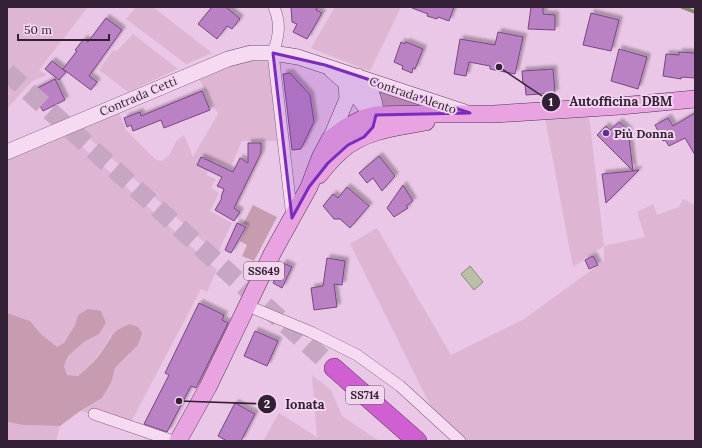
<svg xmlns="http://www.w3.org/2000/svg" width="702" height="448" font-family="Lora,serif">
  <defs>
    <filter id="shadow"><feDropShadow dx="3.5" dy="-3.5" stdDeviation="1" flood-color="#0004"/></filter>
  </defs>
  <rect width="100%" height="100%" fill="#eac7e6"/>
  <!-- farmland -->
  <path fill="#dfb5d4" d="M 7,7 L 88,7 L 39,70 L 47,75 L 32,81 L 7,109 Z
    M 136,7 L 153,7 L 212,53 L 186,64 L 126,19 Z
    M 335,7 L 401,7 L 370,71 L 311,48 Z
    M 133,34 L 178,69 L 128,92 L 99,70 L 113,50 L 117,51 Z
    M 271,59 L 280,141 L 242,141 L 231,166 L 214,160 L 206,175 L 216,179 L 211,188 L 219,193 L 210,211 L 232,223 L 217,254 L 77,127 L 118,110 L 126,130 L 155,159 L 161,161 L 169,156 L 177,140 L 184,135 L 193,157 L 218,114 L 198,77 L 241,61 Z
    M 589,115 L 604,246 L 645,237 L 637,212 L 653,204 L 657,215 L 679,207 L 683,199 L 695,205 L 695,441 L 462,441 L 436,417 L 350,244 L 377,228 L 451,355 L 524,319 L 604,261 L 604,246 L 573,267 L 545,118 Z
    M 66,132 L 217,270 L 207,292 L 201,289 L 129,426 L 80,411 L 102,398 L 111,383 L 115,368 L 130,354 L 111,335 L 103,349 L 89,367 L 78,376 L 67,375 L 64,366 L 68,356 L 84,342 L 99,334 L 106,323 L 101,311 L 78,315 L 75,325 L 64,343 L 57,347 L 41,334 L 30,321 L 7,313 L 7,158 Z
    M 312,375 L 331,390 L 342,416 L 379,441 L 263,441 L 279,413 L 317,437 Z
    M 7,422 L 23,425 L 60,426 L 56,441 L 7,441 Z"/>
  <!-- green -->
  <path fill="#c89cb0" d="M 371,83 L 424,102 L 422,106 L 381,108 Z
    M 253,205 L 277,217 L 254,261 L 242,256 L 247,245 L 240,241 L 248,225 L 243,224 Z
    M 88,309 L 101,311 L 106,323 L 99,334 L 84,342 L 68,356 L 64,366 L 67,375 L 78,376 C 88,368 96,360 103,350 C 112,336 113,330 130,324 L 138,327 L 142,333 L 138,345 L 115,368 L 111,383 L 102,398 L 80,411 L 60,426 L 23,425 L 7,422 L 7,313 L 30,321 L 41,334 L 57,347 L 64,343 L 75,325 L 78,315 Z"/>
  <!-- water -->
  <path fill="#bcbfa8" stroke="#878c6f" d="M 470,266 L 483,282 L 474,290 L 461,274 Z"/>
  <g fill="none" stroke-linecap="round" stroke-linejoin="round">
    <!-- stream -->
    <path stroke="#878c6f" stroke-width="3.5" d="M 682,7 L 695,12"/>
  </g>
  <!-- building -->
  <path fill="#ba81c5" stroke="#774681" filter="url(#shadow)" d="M 212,7 L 226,7 L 240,19 L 232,29 L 227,26 L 217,39 L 198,24 Z
    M 291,7 L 317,7 L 316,10 L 322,13 L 307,39 L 293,32 L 297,24 L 292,22 Z
    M 413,7 L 454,7 L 449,21 L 438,17 L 437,19 L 427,16 L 428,14 L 412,8 Z
    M 531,7 L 543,7 L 543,14 L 555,15 L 555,30 L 528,29 Z
    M 591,13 L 619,20 L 611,51 L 583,45 Z
    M 106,18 L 122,30 L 89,76 L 97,82 L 91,90 L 63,69 L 77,51 L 75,50 L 84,39 L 88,42 Z
    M 498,32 L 523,37 L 515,74 L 490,69 L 490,66 L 469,62 L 466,76 L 454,74 L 460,39 L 495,45 Z
    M 401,42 L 405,44 L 406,42 L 423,49 L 415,69 L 413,68 L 412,73 L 402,69 L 403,66 L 394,62 Z
    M 619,49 L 647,57 L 638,89 L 611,81 Z
    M 679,52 L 695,53 L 695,78 L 681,77 L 681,79 L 663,76 L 666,54 L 679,55 Z
    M 52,61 L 66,72 L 59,80 L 45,69 Z
    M 553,69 L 555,93 L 526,95 L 525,84 L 523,84 L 522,71 Z
    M 290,73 L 310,95 L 314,122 L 301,149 L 292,150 L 283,74 Z
    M 55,79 L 65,100 L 43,111 L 38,102 L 34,105 L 28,93 Z
    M 202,91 L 210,110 L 164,128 L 161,120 L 133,131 L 131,125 L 127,127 L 124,118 L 140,112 L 141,116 Z
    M 695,113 L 695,155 L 685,138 L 669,146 L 665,140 L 663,141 L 655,125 L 668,118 L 673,126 Z
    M 619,122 L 628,130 L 633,171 L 639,170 L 606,203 L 602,174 L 633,171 L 597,135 L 606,126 L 610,130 Z
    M 248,143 L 261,143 L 261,153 L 234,208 L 240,212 L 234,221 L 215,210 L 222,198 L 221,197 L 224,189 L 217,186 L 222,177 L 197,165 L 201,157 L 233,172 L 240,158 L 248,163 Z
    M 379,156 L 395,176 L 382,191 L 373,178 L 367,183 L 359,173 Z
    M 403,185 L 413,201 L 406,206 L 408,208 L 394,217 L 387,208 Z
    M 347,187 L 369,206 L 350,228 L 340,219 L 334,219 L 323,206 L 333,194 L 338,198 Z
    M 237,223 L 246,227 L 231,253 L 225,250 Z
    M 593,256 L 598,265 L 589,269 L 585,260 Z
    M 327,258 L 345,261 L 342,285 L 334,284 L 337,307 L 314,310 L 311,288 L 323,286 Z
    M 283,263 L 292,267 L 282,288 L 273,283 Z
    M 199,303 L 224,315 L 222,320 L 228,323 L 196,388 L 191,386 L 167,432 L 144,424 L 169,375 L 165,373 Z
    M 255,331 L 278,341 L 267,366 L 244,356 Z
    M 235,403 L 255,414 L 241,441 L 227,441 L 218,436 Z"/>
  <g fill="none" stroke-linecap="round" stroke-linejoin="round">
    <!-- highway-tunnel -->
    <path stroke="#c6a6c3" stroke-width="19" stroke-dasharray="19 10" stroke-linecap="butt" d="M 7,72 L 334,368"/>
    <defs>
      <path id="street" d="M 274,7 C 281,24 279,36 273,53 L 292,217
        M 248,306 L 311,332 L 357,355 L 400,386 L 460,441
        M 94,414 L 173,441"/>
      <path id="secondary" d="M 331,70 L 346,83 L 367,109 L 376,115
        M 358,76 C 371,90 375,96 376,115
        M 330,139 L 347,99 L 346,83
        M 7,152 L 228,59 L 251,53 L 273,53 L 298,57 L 465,112"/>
      <path id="primary" d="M 319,175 C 326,166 334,157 342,150 C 365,130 398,127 426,122
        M 178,441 L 208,387 L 273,252 L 309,187 L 320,158 L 330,139 L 345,128 L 362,119 L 376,115 L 422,114 L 494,114 L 620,106 L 695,99"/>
      <path id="highway" d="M 334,368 L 417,441"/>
    </defs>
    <!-- street casing -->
    <use href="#street" stroke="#835e84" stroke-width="12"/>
    <!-- secondary casing -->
    <use href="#secondary" stroke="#644166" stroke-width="16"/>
    <!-- primary casing -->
    <use href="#primary" stroke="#4f3253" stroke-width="18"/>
    <!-- highway casing -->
    <use href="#highway" stroke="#4f3253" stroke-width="20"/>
    <!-- street -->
    <use href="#street" stroke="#f6daf2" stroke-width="11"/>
    <!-- secondary -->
    <use href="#secondary" stroke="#f6daf2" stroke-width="15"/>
    <!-- primary -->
    <use href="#primary" stroke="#eaa3e1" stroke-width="17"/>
    <!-- highway -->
    <use href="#highway" stroke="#d060d1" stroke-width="19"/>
  </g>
  <!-- marked area -->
  <path fill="#7b2cbf" fill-opacity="0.2" stroke="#7b2cbf" stroke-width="3" stroke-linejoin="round" d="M 273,53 L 325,65 L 470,113 L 376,115 L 373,127 L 364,137 L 348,145 L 328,163 L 309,187 L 292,218 Z"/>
  <!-- markers -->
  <circle fill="#5a348e" stroke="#f2d6ee" stroke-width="1.5" cx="606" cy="133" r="4"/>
  <g text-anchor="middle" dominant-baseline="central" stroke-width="4" stroke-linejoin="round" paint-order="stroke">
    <!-- shield labels -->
    <g fill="#f2d6ee" stroke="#6d576d" stroke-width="1">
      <rect x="244" y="262" width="40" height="18" rx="3"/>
      <rect x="346" y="386" width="38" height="18" rx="3"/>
    </g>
    <g font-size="11" font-weight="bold" fill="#342036">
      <text x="264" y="271">SS649</text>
      <text x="365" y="395">SS714</text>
    </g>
    <!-- street labels -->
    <g font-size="12" fill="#342036" stroke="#f2d6ee">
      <text transform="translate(413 95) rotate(19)">Contrada Alento</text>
      <text transform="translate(138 96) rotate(-23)">Contrada Cetti</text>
    </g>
    <!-- poi labels -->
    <g font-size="12" font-weight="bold" fill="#342036" stroke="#f2d6ee" text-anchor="start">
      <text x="614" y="133">Più Donna</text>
    </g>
  </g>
  <!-- callouts -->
  <path fill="none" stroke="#342036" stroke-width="1.5" d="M499 67L551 102M179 401L267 404"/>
  <g fill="#342036" stroke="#f2d6ee" stroke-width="1.5">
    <circle cx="499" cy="67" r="4"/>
    <circle cx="179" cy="401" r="4"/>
    <circle cx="551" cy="102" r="10"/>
    <circle cx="267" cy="404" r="10"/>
  </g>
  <g font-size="12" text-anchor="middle" font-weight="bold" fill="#fff">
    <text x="551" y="106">1</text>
    <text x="267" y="408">2</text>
  </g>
  <g font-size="13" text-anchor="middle" font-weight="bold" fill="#342036" stroke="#f2d6ee" stroke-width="4" stroke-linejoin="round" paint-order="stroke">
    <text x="621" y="106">Autofficina DBM</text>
    <text x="305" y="409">Ionata</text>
  </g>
  <!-- border -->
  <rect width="702" height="448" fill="none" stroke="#342036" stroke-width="16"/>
  <!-- scale -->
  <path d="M18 34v6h91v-6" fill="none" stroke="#342036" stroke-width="2"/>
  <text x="24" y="34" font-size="12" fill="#342036" stroke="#f2d6ee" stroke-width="3" paint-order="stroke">50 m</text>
</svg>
